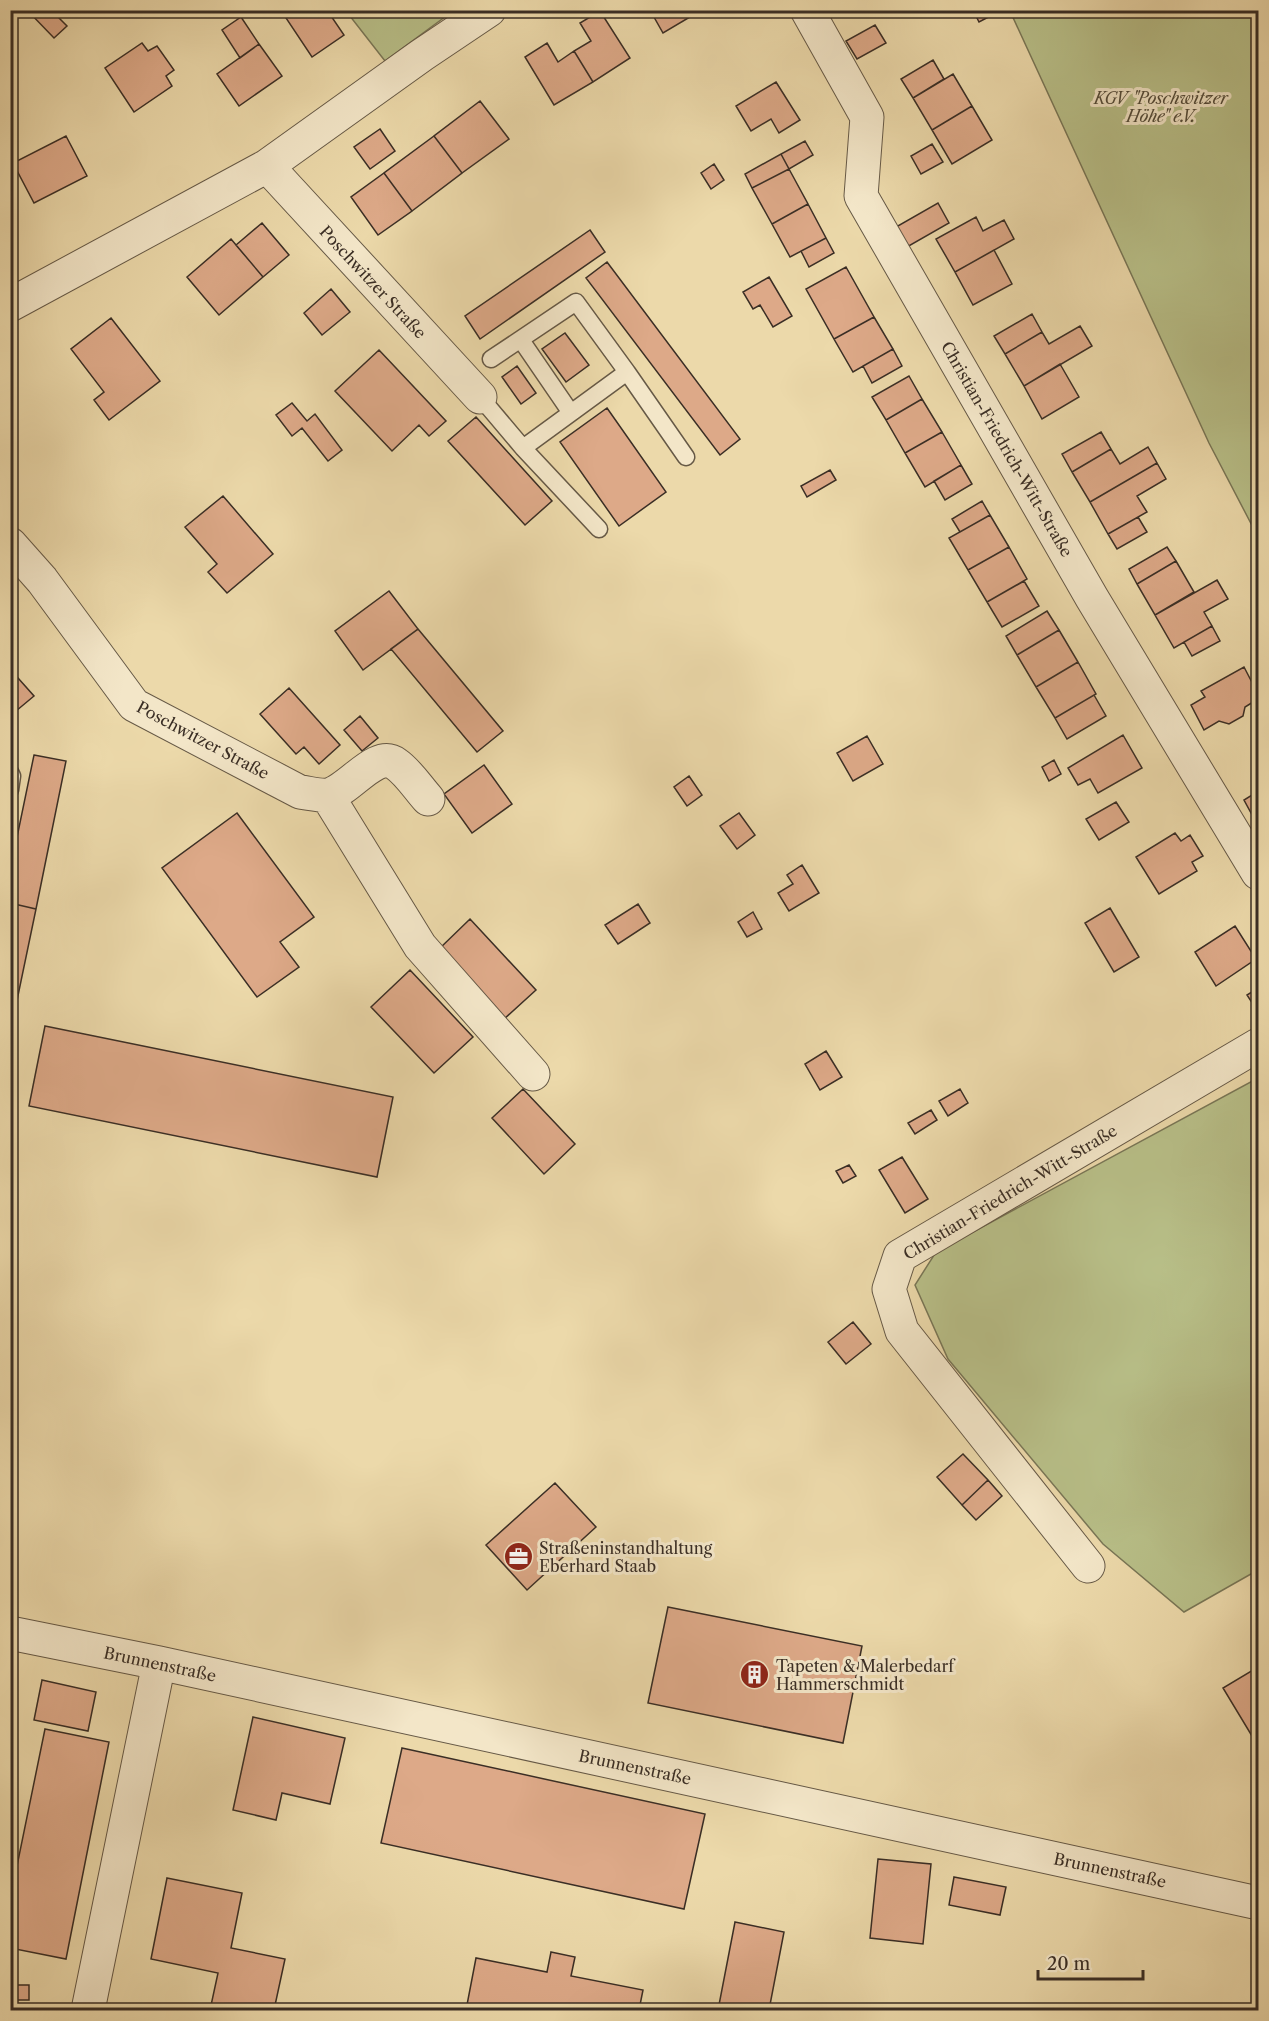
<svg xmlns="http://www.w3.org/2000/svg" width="1269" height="2021" font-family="'Libre Caslon Text',serif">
  <rect width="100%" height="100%" fill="#ecd9aa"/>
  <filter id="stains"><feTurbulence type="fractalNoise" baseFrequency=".00333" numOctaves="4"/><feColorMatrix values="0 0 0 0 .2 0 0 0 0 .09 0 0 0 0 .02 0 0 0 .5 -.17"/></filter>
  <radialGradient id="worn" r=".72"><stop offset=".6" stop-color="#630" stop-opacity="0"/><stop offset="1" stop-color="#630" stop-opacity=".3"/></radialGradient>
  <!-- green -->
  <path fill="#b8bf88" stroke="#797656" stroke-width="1.5" d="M 346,11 L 453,11 L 385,61 Z
    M 1010,11 L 1258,11 L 1258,537 L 1209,443 Z
    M 1258,1078 L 1258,1570 L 1184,1612 L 1103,1544 L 948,1359 L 915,1285 L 936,1252 Z"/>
  <!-- building -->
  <path fill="#dda988" stroke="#3a2e25" stroke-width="1.5" d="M 27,10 L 66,10 L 59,18 L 67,26 L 54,38 Z
    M 297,10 L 327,10 L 344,35 L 312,57 L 286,18 Z
    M 650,10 L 700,10 L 700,11 L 663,33 Z
    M 973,10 L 1002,10 L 979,22 Z
    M 600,11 L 630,58 L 593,82 L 574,51 L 591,41 L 580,23 Z
    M 241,17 L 259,44 L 240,58 L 222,30 Z
    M 875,25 L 886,43 L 857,59 L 846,41 Z
    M 142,43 L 148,51 L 157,46 L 174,70 L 166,76 L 172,86 L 134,112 L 105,68 Z
    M 547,43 L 558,62 L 574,51 L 593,82 L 554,105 L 525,57 Z
    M 259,44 L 282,76 L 239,106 L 217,74 Z
    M 933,60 L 944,79 L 913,98 L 901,79 Z
    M 953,74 L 972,106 L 932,130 L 913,98 Z
    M 776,82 L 800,120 L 779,133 L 771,119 L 751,131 L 736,106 Z
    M 480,101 L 509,139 L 462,173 L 434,136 Z
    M 972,106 L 992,140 L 952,164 L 932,130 Z
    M 380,129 L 395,151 L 370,169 L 354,147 Z
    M 66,136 L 87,176 L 34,203 L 13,163 Z
    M 434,136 L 462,173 L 412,211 L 384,173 Z
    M 805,141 L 813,155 L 789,169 L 781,154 Z
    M 932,144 L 943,162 L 921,174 L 911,156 Z
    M 781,154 L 789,169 L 752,188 L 745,174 Z
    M 714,164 L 724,180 L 711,189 L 701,173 Z
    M 789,169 L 808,204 L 772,224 L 752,188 Z
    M 384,173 L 412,211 L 378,235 L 351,197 Z
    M 938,203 L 949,223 L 907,247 L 896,227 Z
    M 808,204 L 826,238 L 790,257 L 772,224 Z
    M 976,217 L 983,231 L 1004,220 L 1014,239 L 955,272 L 936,239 Z
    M 262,223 L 289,255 L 263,277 L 236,245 Z
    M 590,230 L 605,252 L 480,339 L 465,316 Z
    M 826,238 L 834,253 L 809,267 L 801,251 Z
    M 231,239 L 263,277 L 219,315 L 187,277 Z
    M 994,250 L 1012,284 L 973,305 L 955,272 Z
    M 607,262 L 740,439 L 720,455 L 586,278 Z
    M 846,267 L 874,317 L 834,339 L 806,289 Z
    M 769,277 L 792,316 L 773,327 L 760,305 L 753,309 L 743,292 Z
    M 331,289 L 350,312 L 322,335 L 304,313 Z
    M 1032,314 L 1042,332 L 1005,354 L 994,336 Z
    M 874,317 L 893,349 L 853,372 L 834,339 Z
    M 111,318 L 160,381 L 109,420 L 94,400 L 104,392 L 71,349 Z
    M 1080,326 L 1092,346 L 1024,386 L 1005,354 L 1042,332 L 1049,344 Z
    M 565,333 L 589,365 L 566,382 L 542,349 Z
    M 893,349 L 902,366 L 872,383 L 863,366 Z
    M 379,350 L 446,421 L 429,436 L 419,425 L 392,451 L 335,391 Z
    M 1060,364 L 1079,397 L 1042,419 L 1024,386 Z
    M 517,366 L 536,393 L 521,404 L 502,377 Z
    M 909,376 L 922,399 L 886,420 L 872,397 Z
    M 922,399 L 942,432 L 905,453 L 886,420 Z
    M 292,403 L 307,421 L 315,414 L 342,450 L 328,461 L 302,428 L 292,436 L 276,415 Z
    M 607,408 L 666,492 L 619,526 L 560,442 Z
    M 476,417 L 552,501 L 525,525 L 448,441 Z
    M 942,432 L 961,465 L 925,487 L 905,453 Z
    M 1101,432 L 1111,449 L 1072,472 L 1062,454 Z
    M 1148,447 L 1157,463 L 1090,502 L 1072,472 L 1111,449 L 1120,464 Z
    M 1157,463 L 1166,479 L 1137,496 L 1147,512 L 1108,534 L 1090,502 Z
    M 961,465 L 972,484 L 945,500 L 934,481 Z
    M 830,470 L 836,480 L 807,497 L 801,486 Z
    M 223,496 L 273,554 L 227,593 L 208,572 L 217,564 L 185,527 Z
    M 982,501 L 990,515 L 960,532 L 952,519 Z
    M 990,515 L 1009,547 L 968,570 L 949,538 Z
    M 1138,517 L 1147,532 L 1117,549 L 1108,534 Z
    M 1009,547 L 1027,579 L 987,602 L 968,570 Z
    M 1167,547 L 1176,561 L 1137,584 L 1129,569 Z
    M 1176,561 L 1194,592 L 1155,615 L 1137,584 Z
    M 1217,580 L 1228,599 L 1204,612 L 1212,626 L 1174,648 L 1155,615 Z
    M 1024,581 L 1039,606 L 1002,627 L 987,602 Z
    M 389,591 L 418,629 L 363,670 L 335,631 Z
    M 1047,611 L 1059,630 L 1017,655 L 1006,636 Z
    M 1212,626 L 1220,641 L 1192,656 L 1184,642 Z
    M 418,629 L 503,731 L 477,752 L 391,649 Z
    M 1059,630 L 1078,662 L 1036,687 L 1017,655 Z
    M 1078,662 L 1096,694 L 1055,718 L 1036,687 Z
    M 1244,667 L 1258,694 L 1258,699 L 1245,707 L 1243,716 L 1229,724 L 1219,721 L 1204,730 L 1191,705 L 1205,697 L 1201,691 Z
    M 10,669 L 34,696 L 10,716 Z
    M 289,688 L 340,745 L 319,764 L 304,747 L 296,754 L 260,714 Z
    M 1094,695 L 1106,716 L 1067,739 L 1055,718 Z
    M 360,716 L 378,738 L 362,751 L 344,730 Z
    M 1123,735 L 1142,768 L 1098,793 L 1090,779 L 1078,785 L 1068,768 Z
    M 867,736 L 883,764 L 853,781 L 837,753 Z
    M 34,755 L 66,761 L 36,909 L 10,903 L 10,871 Z
    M 1054,760 L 1061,774 L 1049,781 L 1042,767 Z
    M 484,765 L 512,804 L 472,833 L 444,794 Z
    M 689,776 L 702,795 L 687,806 L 674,787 Z
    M 1258,782 L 1258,823 L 1257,824 L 1244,800 L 1257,792 L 1253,785 Z
    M 1116,802 L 1129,822 L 1099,840 L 1086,819 Z
    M 237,813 L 314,917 L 280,942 L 299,967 L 257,997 L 162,868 Z
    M 739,813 L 755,835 L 737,849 L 720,826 Z
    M 1175,833 L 1181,841 L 1190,835 L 1203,856 L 1192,862 L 1197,871 L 1159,894 L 1136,857 Z
    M 802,865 L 819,893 L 789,911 L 778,893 L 793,884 L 787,875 Z
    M 10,903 L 36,909 L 10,1034 Z
    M 638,904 L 650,923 L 618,944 L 605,925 Z
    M 1110,908 L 1139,957 L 1114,972 L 1085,923 Z
    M 753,912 L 762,929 L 747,937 L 738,922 Z
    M 470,919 L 536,990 L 503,1020 L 438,950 Z
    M 1235,926 L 1256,959 L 1216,986 L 1195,952 Z
    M 410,970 L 473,1037 L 434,1073 L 371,1007 Z
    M 1258,988 L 1258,1012 L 1247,995 Z
    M 45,1026 L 393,1097 L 377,1177 L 29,1106 Z
    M 826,1051 L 842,1077 L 820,1090 L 805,1064 Z
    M 523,1089 L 575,1144 L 544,1174 L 492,1118 Z
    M 960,1089 L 968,1103 L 948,1116 L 939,1101 Z
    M 931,1110 L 937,1120 L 915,1134 L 908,1123 Z
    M 902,1157 L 928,1199 L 905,1213 L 879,1170 Z
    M 849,1165 L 856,1176 L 843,1183 L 836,1171 Z
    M 853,1322 L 871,1344 L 846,1364 L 828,1342 Z
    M 963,1454 L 988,1480 L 962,1505 L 937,1477 Z
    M 988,1480 L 1002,1496 L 976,1520 L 962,1505 Z
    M 555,1483 L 596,1527 L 527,1590 L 486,1545 Z
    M 668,1607 L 862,1646 L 843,1743 L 648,1703 Z
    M 1258,1667 L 1258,1746 L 1223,1688 Z
    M 42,1680 L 96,1692 L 88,1731 L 34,1720 Z
    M 253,1717 L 345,1738 L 330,1804 L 282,1793 L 276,1820 L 233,1810 Z
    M 45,1729 L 109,1742 L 66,1959 L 10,1948 L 10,1900 Z
    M 402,1748 L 705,1814 L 684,1909 L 381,1843 Z
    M 878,1859 L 931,1864 L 923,1944 L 870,1938 Z
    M 954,1877 L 1006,1887 L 1000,1915 L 949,1905 Z
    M 167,1878 L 242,1893 L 231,1948 L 285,1959 L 274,2010 L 210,2010 L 218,1973 L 151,1959 Z
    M 735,1922 L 784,1932 L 769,2010 L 718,2010 Z
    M 551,1952 L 575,1957 L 571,1976 L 643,1990 L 639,2010 L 466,2010 L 476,1958 L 547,1972 Z
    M 10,1985 L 29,1985 L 29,2000 L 10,2000 Z"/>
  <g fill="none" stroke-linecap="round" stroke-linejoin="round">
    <defs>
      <path id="lane" d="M 521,340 L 571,413
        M 491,359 L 576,302 L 627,372
        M 480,397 L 523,448 L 599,529
        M 523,448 L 627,372 L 686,457
        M 10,772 L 12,776 L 10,790"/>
      <path id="street" d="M 807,10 L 867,117 L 861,196 L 1092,598 L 1258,873
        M 267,166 L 480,397
        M 10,305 L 267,166 L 422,55 L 489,10
        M 10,544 L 42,580 L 134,705 L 300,792 C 309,793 320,796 328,795 C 350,790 376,749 396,764 C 408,772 418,788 428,799
        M 327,795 L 420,946 L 533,1074
        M 1088,1566 L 902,1331 L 889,1289 L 900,1256 L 1258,1045
        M 10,1633 L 159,1663 L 1258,1903
        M 88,2010 L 159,1663"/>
    </defs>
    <!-- lane casing -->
    <use href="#lane" stroke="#665946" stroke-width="19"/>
    <!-- street casing -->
    <use href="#street" stroke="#665946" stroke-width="35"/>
    <!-- lane -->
    <use href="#lane" stroke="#f3e6c8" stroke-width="16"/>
    <!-- street -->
    <use href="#street" stroke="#f3e6c8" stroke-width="33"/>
  </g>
  <!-- icons -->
  <defs>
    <symbol id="office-disc" viewBox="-11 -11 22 22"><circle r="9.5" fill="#8f2418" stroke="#f3e6c8"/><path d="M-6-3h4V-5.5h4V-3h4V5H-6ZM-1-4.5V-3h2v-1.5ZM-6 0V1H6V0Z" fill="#fff"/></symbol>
    <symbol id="building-disc" viewBox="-11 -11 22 22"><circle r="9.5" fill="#8f2418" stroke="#f3e6c8"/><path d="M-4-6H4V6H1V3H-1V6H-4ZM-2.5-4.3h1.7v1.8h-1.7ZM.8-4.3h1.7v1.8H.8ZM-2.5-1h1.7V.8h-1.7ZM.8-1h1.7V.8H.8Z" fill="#fff"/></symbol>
  </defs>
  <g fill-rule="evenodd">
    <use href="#office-disc" x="502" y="1540" width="33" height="33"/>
    <use href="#building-disc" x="738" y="1658" width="33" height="33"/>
  </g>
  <g text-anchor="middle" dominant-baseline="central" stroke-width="6" stroke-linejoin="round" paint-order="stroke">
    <!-- park labels -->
    <g font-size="16" font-style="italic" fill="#534b39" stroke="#f3e6c8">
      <text x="1161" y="98">KGV "Poschwitzer<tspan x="1161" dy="18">Höhe" e.V.</tspan></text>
    </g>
    <!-- street labels -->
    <g font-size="16" fill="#3a2e25" stroke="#f3e6c8">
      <text transform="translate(373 282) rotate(47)">Poschwitzer Straße</text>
      <text transform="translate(1007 449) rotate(60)">Christian-Friedrich-Witt-Straße</text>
      <text transform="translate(203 740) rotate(28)">Poschwitzer Straße</text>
      <text transform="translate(1010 1192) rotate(-31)">Christian-Friedrich-Witt-Straße</text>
      <text transform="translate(160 1664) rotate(12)">Brunnenstraße</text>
      <text transform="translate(635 1767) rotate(12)">Brunnenstraße</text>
      <text transform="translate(1110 1870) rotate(12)">Brunnenstraße</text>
    </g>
    <!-- poi labels -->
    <g font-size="16" fill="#3a2e25" stroke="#f3e6c8" text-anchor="start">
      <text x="539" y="1548">Straßeninstandhaltung<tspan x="539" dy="18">Eberhard Staab</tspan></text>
      <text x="776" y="1666">Tapeten &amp; Malerbedarf<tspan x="776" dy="18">Hammerschmidt</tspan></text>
    </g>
  </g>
  <!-- margin -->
  <rect width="1269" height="2021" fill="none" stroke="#ecd9aa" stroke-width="36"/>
  <rect x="12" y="12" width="1245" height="1997" fill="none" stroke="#3a2e25" stroke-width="3"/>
  <rect x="18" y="18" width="1233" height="1985" fill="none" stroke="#3a2e25" stroke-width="1.5"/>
  <!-- scale -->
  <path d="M1038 1970v9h105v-9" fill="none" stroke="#3a2e25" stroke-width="3"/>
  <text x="1047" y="1970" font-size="18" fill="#3a2e25" stroke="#f3e6c8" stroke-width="4.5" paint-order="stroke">20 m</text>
  <rect width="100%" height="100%" filter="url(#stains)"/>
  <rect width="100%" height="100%" fill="url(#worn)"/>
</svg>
